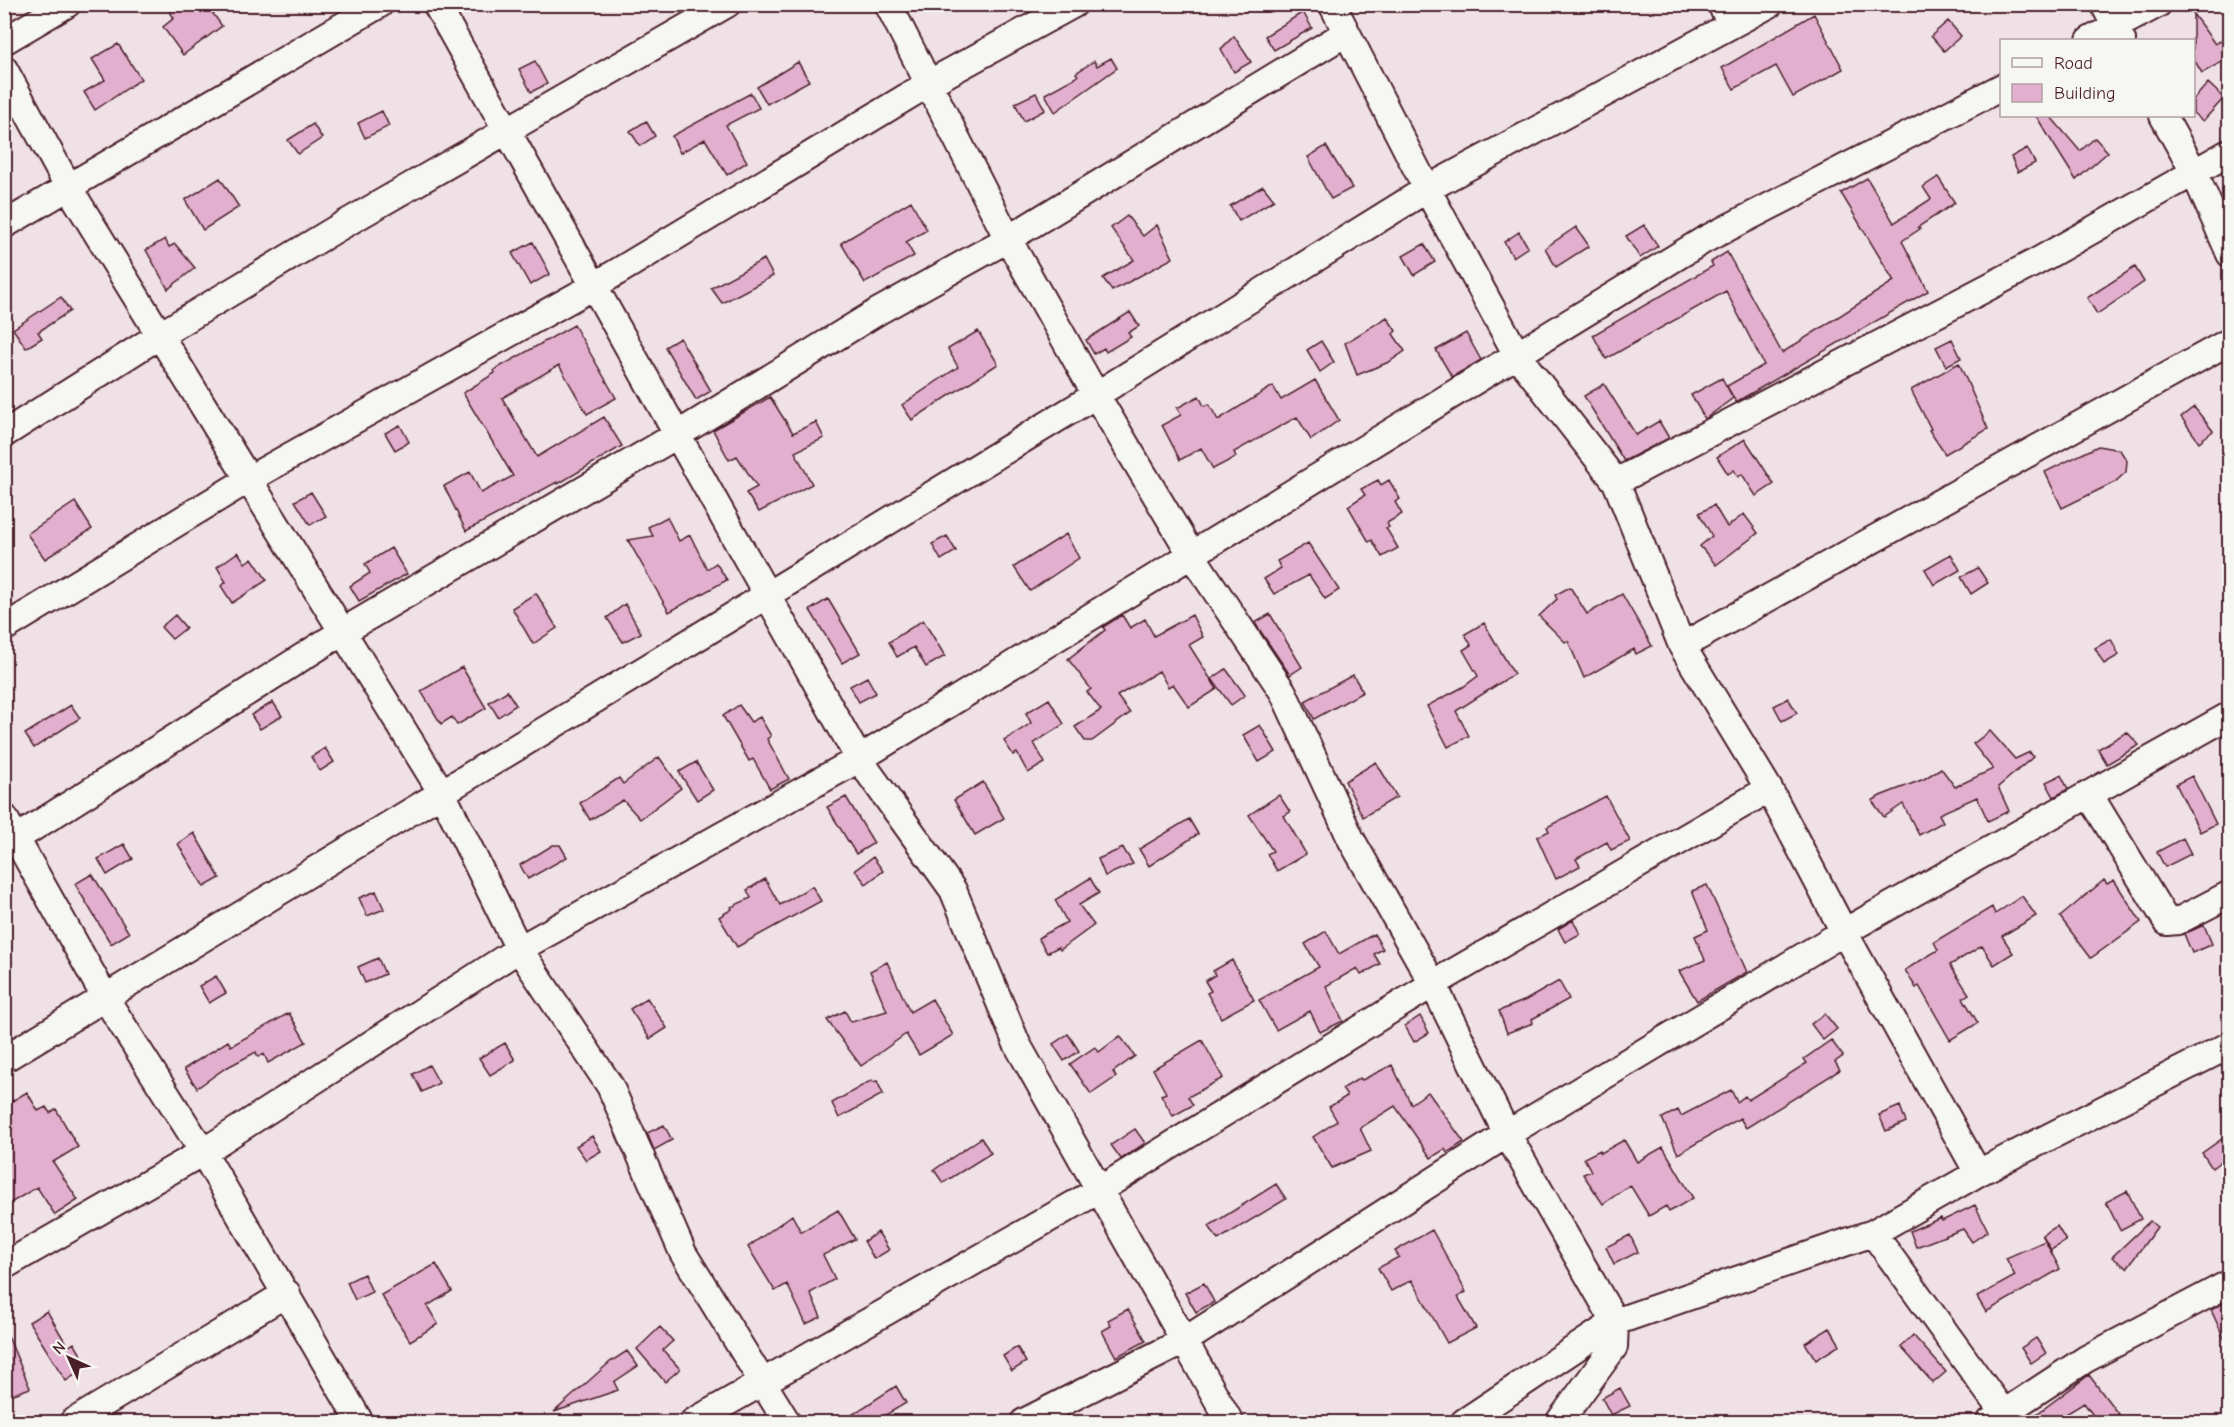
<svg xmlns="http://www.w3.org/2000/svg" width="2234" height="1427" font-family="'Comic Neue',sans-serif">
  <rect width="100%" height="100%" fill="#f0e1e7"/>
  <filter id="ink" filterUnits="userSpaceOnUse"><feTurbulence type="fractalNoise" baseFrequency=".0167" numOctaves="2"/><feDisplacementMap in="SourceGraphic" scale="12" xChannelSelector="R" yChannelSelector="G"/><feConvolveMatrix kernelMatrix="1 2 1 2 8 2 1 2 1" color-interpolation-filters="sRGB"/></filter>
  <g filter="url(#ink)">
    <!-- building -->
    <path fill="#e2b0ce" stroke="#4a1f2b" stroke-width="1.5" d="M 165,4 L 206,4 L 222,26 L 183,55 L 163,27 L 174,18 Z
      M 1303,12 L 1312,28 L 1274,50 L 1265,36 Z
      M 1814,14 L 1843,69 L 1793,97 L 1776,66 L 1734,89 L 1722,68 Z
      M 2193,14 L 2215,44 L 2229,36 L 2229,58 L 2202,73 L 2193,58 Z
      M 1948,21 L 1961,36 L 1944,51 L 1931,36 Z
      M 1234,36 L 1251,62 L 1234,72 L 1221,49 Z
      M 118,44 L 141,79 L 95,110 L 84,92 L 105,80 L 92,59 Z
      M 1111,58 L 1117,68 L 1055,112 L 1045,94 L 1078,76 L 1076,73 L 1094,61 L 1097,66 Z
      M 535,61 L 547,84 L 531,92 L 519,69 Z
      M 798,62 L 809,81 L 767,104 L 757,87 Z
      M 2208,83 L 2224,98 L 2203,121 L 2193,113 L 2193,100 Z
      M 751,93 L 759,108 L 726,125 L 747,162 L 727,175 L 705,139 L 680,153 L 672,136 Z
      M 1036,93 L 1045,110 L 1024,121 L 1015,103 Z
      M 382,111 L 389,126 L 365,138 L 358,123 Z
      M 2036,116 L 2050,116 L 2080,151 L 2095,138 L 2108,152 L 2076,180 Z
      M 646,121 L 655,136 L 640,146 L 630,131 Z
      M 313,124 L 322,138 L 298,154 L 288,140 Z
      M 1326,146 L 1352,188 L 1331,199 L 1308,157 Z
      M 2027,148 L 2035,163 L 2018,172 L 2011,157 Z
      M 1938,177 L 1955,203 L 1918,227 L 1920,229 L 1902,241 L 1928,291 L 1736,402 L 1727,386 L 1764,365 L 1726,291 L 1606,359 L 1593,335 L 1713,266 L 1711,262 L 1727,252 L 1782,353 L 1894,281 L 1841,193 L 1867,178 L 1894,223 L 1931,199 L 1923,187 Z
      M 220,178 L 239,207 L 203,230 L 185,200 Z
      M 1263,186 L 1274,200 L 1239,221 L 1230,206 Z
      M 911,201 L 927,230 L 906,242 L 914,256 L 865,283 L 841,243 Z
      M 1127,216 L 1143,236 L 1157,225 L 1173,258 L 1112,291 L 1103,278 L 1134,260 L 1111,228 Z
      M 1644,225 L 1658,246 L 1640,258 L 1626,236 Z
      M 1576,227 L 1589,246 L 1556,267 L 1545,248 Z
      M 1519,232 L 1528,247 L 1513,257 L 1504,242 Z
      M 165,239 L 169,247 L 175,244 L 195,268 L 168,289 L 146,250 Z
      M 533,242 L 550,274 L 530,285 L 512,253 Z
      M 1424,244 L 1435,262 L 1414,275 L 1403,256 Z
      M 764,259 L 773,276 L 722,303 L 711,288 Z
      M 2135,267 L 2144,282 L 2097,314 L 2087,298 Z
      M 61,297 L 70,311 L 38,332 L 42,338 L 26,348 L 13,329 Z
      M 1130,312 L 1139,326 L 1128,333 L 1131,337 L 1106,352 L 1104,348 L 1094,354 L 1086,340 Z
      M 1387,317 L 1396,331 L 1393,334 L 1405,351 L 1389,362 L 1357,375 L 1345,343 Z
      M 574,325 L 616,398 L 587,414 L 559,365 L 502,398 L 537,457 L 604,417 L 622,446 L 558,484 L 557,482 L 466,531 L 444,486 L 470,472 L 481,493 L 513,476 L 463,393 L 495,373 L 494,370 Z
      M 978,331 L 998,364 L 912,420 L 902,405 L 958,367 L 948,349 Z
      M 1466,333 L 1481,360 L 1452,377 L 1436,350 Z
      M 680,338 L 711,391 L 696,400 L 665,347 Z
      M 1952,339 L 1961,358 L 1946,366 L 1936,347 Z
      M 1321,341 L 1334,362 L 1320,372 L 1307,350 Z
      M 1959,363 L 1988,429 L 1945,454 L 1929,430 L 1931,429 L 1911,390 Z
      M 1722,378 L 1733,398 L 1705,419 L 1691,395 Z
      M 1315,380 L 1339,420 L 1311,440 L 1297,417 L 1234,452 L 1236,457 L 1213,469 L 1201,448 L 1180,460 L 1162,425 L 1181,415 L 1177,408 L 1199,396 L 1204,406 L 1209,404 L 1218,420 L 1273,386 L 1281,400 Z
      M 1604,384 L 1636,435 L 1659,421 L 1669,438 L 1624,461 L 1584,396 Z
      M 770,397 L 793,433 L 816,422 L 824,438 L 795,452 L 812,484 L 759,512 L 746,493 L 757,487 L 737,456 L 729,460 L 713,430 Z
      M 2194,407 L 2213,431 L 2199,442 L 2181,417 Z
      M 400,425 L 409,442 L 395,450 L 385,433 Z
      M 1745,439 L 1774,484 L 1756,496 L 1742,474 L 1738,477 L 1734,470 L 1728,474 L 1717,457 Z
      M 2098,446 L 2120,450 L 2127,461 L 2126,472 L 2115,482 L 2062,508 L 2045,472 Z
      M 1378,480 L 1381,485 L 1389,480 L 1400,499 L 1395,502 L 1402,514 L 1387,523 L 1389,527 L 1386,528 L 1398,548 L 1382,557 L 1372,540 L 1369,542 L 1348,506 L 1365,495 L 1361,489 Z
      M 311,492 L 326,516 L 310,525 L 295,501 Z
      M 75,502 L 92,529 L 45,559 L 27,534 Z
      M 1714,505 L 1727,527 L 1744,514 L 1758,533 L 1716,565 L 1700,546 L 1712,536 L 1699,513 Z
      M 667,517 L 679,541 L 690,535 L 707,569 L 716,563 L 727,580 L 669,612 L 628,540 L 653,536 L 648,527 Z
      M 1066,534 L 1079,558 L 1030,591 L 1014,567 Z
      M 947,536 L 956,551 L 941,560 L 932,544 Z
      M 1308,543 L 1339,590 L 1325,599 L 1309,575 L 1274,594 L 1264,579 L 1281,568 L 1277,561 Z
      M 391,548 L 407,574 L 359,601 L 350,586 L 370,573 L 365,564 Z
      M 238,552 L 245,563 L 252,558 L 267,580 L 232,603 L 221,586 L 226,582 L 217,567 Z
      M 1951,554 L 1960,570 L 1934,585 L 1925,569 Z
      M 1978,568 L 1988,583 L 1971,594 L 1961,577 Z
      M 1570,587 L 1587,614 L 1622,594 L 1652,646 L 1636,654 L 1634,649 L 1584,678 L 1568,641 L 1565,642 L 1539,616 L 1557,599 L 1555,595 Z
      M 536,593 L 557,628 L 533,644 L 512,608 Z
      M 828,599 L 860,653 L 842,663 L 810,610 Z
      M 625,604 L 641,633 L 623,642 L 607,618 Z
      M 1270,614 L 1302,667 L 1290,675 L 1255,623 Z
      M 175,615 L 186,628 L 172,639 L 161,627 Z
      M 1122,615 L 1130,628 L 1145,619 L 1154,636 L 1192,615 L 1203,637 L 1189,645 L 1217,689 L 1189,707 L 1173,684 L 1168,687 L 1159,671 L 1117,696 L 1130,713 L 1092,741 L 1085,741 L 1075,727 L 1101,710 L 1087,692 L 1091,689 L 1068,659 L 1105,630 L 1103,627 Z
      M 923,620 L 945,656 L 926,667 L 914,647 L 897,657 L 889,642 Z
      M 1484,623 L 1514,674 L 1456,711 L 1469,736 L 1448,747 L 1427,706 L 1463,687 L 1478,676 L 1463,650 L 1471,645 L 1465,634 Z
      M 2111,639 L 2119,655 L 2104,664 L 2095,648 Z
      M 462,667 L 486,708 L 457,725 L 452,717 L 441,724 L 421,691 Z
      M 1226,669 L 1245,695 L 1231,705 L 1212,679 Z
      M 1353,675 L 1363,692 L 1314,719 L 1305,701 Z
      M 867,677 L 876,693 L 859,702 L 850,686 Z
      M 507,691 L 516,705 L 498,717 L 489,702 Z
      M 1788,698 L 1797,713 L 1782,721 L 1774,706 Z
      M 1049,699 L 1064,724 L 1034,743 L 1045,763 L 1028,773 L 1017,753 L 1013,755 L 1004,741 L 1031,723 L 1026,713 Z
      M 273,702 L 282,716 L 260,729 L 251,715 Z
      M 71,705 L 80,718 L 34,748 L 25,734 Z
      M 739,705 L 751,722 L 760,717 L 771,736 L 767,739 L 789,779 L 770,789 L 753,759 L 749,761 L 723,716 Z
      M 1260,725 L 1276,752 L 1259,762 L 1243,735 Z
      M 1990,731 L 2015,759 L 2030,752 L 2033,757 L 1998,787 L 2009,811 L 1988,821 L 1977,797 L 1939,814 L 1943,822 L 1919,835 L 1903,804 L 1884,817 L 1872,801 L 1880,796 L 1924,779 L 1941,768 L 1955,787 L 1993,769 L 1973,744 Z
      M 2127,732 L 2139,745 L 2107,764 L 2098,749 Z
      M 325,748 L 334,762 L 320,771 L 311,757 Z
      M 659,757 L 681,788 L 640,819 L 623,800 L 590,820 L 580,803 L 619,778 L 623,784 Z
      M 696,762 L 713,790 L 697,800 L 679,772 Z
      M 1376,762 L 1397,797 L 1363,817 L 1345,781 Z
      M 2061,775 L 2068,789 L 2054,797 L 2046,782 Z
      M 2192,776 L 2216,824 L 2200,832 L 2176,784 Z
      M 983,782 L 1004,818 L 975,835 L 954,800 Z
      M 1279,795 L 1290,812 L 1284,816 L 1306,854 L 1277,871 L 1267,854 L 1273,851 L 1249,815 Z
      M 1606,796 L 1630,841 L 1611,850 L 1607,842 L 1576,859 L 1580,866 L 1556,879 L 1537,837 L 1549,831 L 1547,827 Z
      M 846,797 L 874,843 L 856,854 L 827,807 Z
      M 1189,819 L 1198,834 L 1149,866 L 1139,849 Z
      M 194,833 L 220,878 L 204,887 L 178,844 Z
      M 2183,838 L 2191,854 L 2165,867 L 2157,852 Z
      M 124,844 L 133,859 L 107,875 L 98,859 Z
      M 553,845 L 560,845 L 567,857 L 528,879 L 520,865 Z
      M 1123,848 L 1133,864 L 1105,876 L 1098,859 Z
      M 873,857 L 883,871 L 866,884 L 855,870 Z
      M 92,874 L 129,933 L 111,944 L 75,884 Z
      M 1090,878 L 1099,893 L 1079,905 L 1094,925 L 1060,950 L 1058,947 L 1047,953 L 1038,938 L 1067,922 L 1055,900 Z
      M 765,879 L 780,905 L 812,886 L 821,901 L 737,947 L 719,917 L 732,909 L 731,907 L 751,898 L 747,890 Z
      M 2104,880 L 2107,884 L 2114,880 L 2141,922 L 2091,958 L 2060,917 Z
      M 1707,885 L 1747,972 L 1697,1001 L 1679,971 L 1705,960 L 1695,936 L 1708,930 L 1692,891 Z
      M 376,891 L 384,909 L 367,916 L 359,898 Z
      M 2022,896 L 2036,916 L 2002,936 L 2013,953 L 1994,965 L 1982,946 L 1950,965 L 1969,994 L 1963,998 L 1978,1023 L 1950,1040 L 1919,986 L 1916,988 L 1905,970 L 1938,950 L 1934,942 L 1992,907 L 1995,914 Z
      M 1573,920 L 1580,934 L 1565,942 L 1558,929 Z
      M 2204,925 L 2212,944 L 2192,953 L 2184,934 Z
      M 1326,931 L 1339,954 L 1374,934 L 1383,949 L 1374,954 L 1380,964 L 1361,975 L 1357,968 L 1326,986 L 1343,1021 L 1320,1032 L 1310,1011 L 1276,1030 L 1259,1000 L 1319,967 L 1305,944 Z
      M 378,958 L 385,974 L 365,983 L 358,967 Z
      M 1232,960 L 1254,1000 L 1221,1018 L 1207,993 L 1211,991 L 1205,981 L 1215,975 L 1213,971 Z
      M 887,962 L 910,1012 L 932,999 L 953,1035 L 919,1055 L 906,1034 L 861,1066 L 827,1020 L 845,1011 L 851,1022 L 887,1011 L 870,971 Z
      M 216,976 L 226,993 L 209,1003 L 199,986 Z
      M 1559,981 L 1569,999 L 1532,1019 L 1533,1023 L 1507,1033 L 1499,1011 L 1526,1000 Z
      M 647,998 L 667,1028 L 650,1039 L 630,1009 Z
      M 289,1013 L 306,1042 L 268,1063 L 264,1054 L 258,1057 L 256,1052 L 224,1069 L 197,1088 L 184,1069 L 228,1041 L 231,1046 Z
      M 1825,1014 L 1837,1029 L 1823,1040 L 1811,1024 Z
      M 1420,1016 L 1429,1033 L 1414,1042 L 1405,1026 Z
      M 1068,1034 L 1079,1051 L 1064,1061 L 1053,1044 Z
      M 1120,1036 L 1135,1056 L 1113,1072 L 1116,1077 L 1091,1094 L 1070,1064 L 1095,1047 L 1099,1052 Z
      M 1202,1040 L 1223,1078 L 1188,1097 L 1193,1105 L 1173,1116 L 1161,1095 L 1166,1093 L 1153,1069 Z
      M 1831,1040 L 1843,1056 L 1835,1062 L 1840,1070 L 1746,1128 L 1740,1118 L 1678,1154 L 1662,1118 L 1678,1110 L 1681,1116 L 1731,1090 L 1737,1102 L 1745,1096 L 1748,1100 L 1807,1063 L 1804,1059 Z
      M 505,1043 L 515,1060 L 490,1075 L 479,1058 Z
      M 429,1065 L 439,1083 L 422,1092 L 413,1074 Z
      M 1392,1065 L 1411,1104 L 1428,1092 L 1464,1142 L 1447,1153 L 1445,1149 L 1431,1158 L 1395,1106 L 1360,1128 L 1371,1151 L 1332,1168 L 1313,1137 L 1337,1121 L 1329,1107 L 1347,1096 L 1342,1089 L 1360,1078 L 1362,1080 Z
      M 872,1080 L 873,1082 L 877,1081 L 883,1094 L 839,1118 L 832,1103 Z
      M 27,1092 L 38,1111 L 46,1107 L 50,1113 L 56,1109 L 78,1147 L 53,1162 L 78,1200 L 55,1215 L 37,1187 L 4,1207 L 4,1106 Z
      M 1900,1106 L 1906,1122 L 1886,1131 L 1879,1115 Z
      M 664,1125 L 672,1140 L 654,1150 L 647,1133 Z
      M 1135,1129 L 1145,1143 L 1121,1159 L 1111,1145 Z
      M 2229,1134 L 2229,1155 L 2212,1168 L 2202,1153 Z
      M 592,1136 L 601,1151 L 586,1160 L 576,1146 Z
      M 981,1138 L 991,1153 L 943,1183 L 934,1170 Z
      M 1624,1140 L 1637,1162 L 1663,1147 L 1693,1198 L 1669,1212 L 1666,1206 L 1649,1216 L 1630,1185 L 1603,1204 L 1583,1174 L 1591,1171 L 1584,1158 L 1600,1150 L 1601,1153 Z
      M 1276,1184 L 1286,1199 L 1218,1240 L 1209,1226 Z
      M 2127,1191 L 2141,1219 L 2120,1230 L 2106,1202 Z
      M 1975,1205 L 1988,1231 L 1972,1242 L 1963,1229 L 1916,1247 L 1910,1231 L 1941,1218 L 1942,1221 Z
      M 838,1210 L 855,1239 L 823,1255 L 835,1279 L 810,1293 L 821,1317 L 806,1324 L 787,1284 L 775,1291 L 748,1247 L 792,1215 L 801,1232 Z
      M 2150,1221 L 2157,1227 L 2127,1268 L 2112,1257 Z
      M 2057,1226 L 2066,1241 L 2051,1250 L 2042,1235 Z
      M 1432,1230 L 1466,1292 L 1458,1297 L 1476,1328 L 1447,1343 L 1412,1280 L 1391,1291 L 1378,1268 L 1399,1257 L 1395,1251 Z
      M 878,1232 L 889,1250 L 874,1259 L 864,1241 Z
      M 1630,1235 L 1638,1252 L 1614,1264 L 1606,1247 Z
      M 2045,1241 L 2060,1269 L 1986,1312 L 1977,1297 L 2015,1276 L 2006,1258 Z
      M 436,1264 L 452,1291 L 427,1306 L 438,1324 L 410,1341 L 381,1295 Z
      M 364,1274 L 372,1292 L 355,1300 L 347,1282 Z
      M 1204,1283 L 1214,1302 L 1196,1312 L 1185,1293 Z
      M 2229,1300 L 2229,1349 L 2211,1310 Z
      M 1128,1309 L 1146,1341 L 1116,1357 L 1102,1331 L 1111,1326 L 1108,1320 Z
      M 47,1311 L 68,1347 L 74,1343 L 88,1366 L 66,1381 L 29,1322 Z
      M 4,1327 L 30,1388 L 11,1395 L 4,1376 Z
      M 660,1327 L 673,1341 L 663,1350 L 680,1369 L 665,1382 L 637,1349 Z
      M 1830,1328 L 1840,1345 L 1816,1360 L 1805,1343 Z
      M 1913,1335 L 1946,1372 L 1933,1383 L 1901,1347 Z
      M 2036,1338 L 2046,1353 L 2031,1363 L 2021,1348 Z
      M 1017,1347 L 1026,1362 L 1012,1371 L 1003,1356 Z
      M 627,1351 L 638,1366 L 614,1382 L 618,1390 L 554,1412 L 610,1362 Z
      M 2089,1375 L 2124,1422 L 2098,1422 L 2084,1403 L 2053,1422 L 2026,1422 Z
      M 896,1386 L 906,1403 L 874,1422 L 841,1422 Z
      M 1620,1388 L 1630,1406 L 1611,1415 L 1602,1398 Z"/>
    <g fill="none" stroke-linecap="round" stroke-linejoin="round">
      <defs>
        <path id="minor" d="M 436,4 L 859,759 L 953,890 L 1017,1044 L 1230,1422
          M 888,4 L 1008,239 L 1096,395 L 1191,554 L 1283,692 L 1351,839 L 1433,984 L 1507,1134 L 1615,1322 L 1614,1347 L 1559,1422
          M 1332,4 L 1427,189 L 1517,355 L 1616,482 L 1682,646 L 1769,789 L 1844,932 L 1978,1173
          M 1721,4 L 1731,25
          M 2104,4 L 2122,40
          M 2090,40 L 2158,4
          M 4,41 L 67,4
          M 4,69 L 69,188 L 442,793 L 519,949 L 610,1086 L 683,1253 L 787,1422
          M 2163,116 L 2194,172 L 2230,254
          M 4,225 L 380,4
          M 4,434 L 160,335 L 336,229 L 727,4
          M 1616,482 L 2036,262 L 2230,152
          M 4,628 L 249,479 L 594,286 L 928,84 L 1074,4
          M 1682,646 L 2230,341
          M 2089,794 L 2167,922 L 2178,921 L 2230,894
          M 4,817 L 106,999 L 203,1152 L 360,1422
          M 4,846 L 342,632 L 677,435 L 877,312 L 1008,239 L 1346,33
          M 4,1059 L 1096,395 L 1427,189 L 1770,4
          M 1873,1233 L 2010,1422
          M 4,1266 L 203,1152 L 519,949 L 859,759 L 1704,240 L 2002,87
          M 73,1422 L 287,1293
          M 693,1422 L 1099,1190 L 1433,984 L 1769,789
          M 1024,1422 L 1184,1341 L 1507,1134 L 1844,932 L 2230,715
          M 1464,1422 L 1615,1322 L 1873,1233 L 1978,1173 L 2230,1045
          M 1990,1422 L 2086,1359 L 2230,1283"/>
      </defs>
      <!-- minor casing -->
      <use href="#minor" stroke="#4a1f2b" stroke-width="30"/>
      <!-- minor -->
      <use href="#minor" stroke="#f6f6f2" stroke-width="26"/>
    </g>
  </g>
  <!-- margin -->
  <rect width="2234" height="1427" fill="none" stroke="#f6f6f2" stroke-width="24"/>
  <rect x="12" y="12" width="2210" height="1403" fill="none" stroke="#4a1f2b" stroke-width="2" filter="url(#ink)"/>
  <!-- legend -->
  <rect x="2000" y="39" width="195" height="78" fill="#f6f6f2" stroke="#b1a0a2" stroke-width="1.5"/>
  <rect x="2012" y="58" width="30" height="9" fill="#f6f6f2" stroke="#b1a0a2" stroke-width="1.5"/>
  <text x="2054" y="69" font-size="18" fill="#4a1f2b">Road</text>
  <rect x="2012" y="84" width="30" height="18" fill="#e2b0ce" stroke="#b1a0a2" stroke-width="1.5"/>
  <text x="2054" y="99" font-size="18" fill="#4a1f2b">Building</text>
  <!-- north arrow -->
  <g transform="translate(69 1358) rotate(315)" stroke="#f6f6f2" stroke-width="4.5" paint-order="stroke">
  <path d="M0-4.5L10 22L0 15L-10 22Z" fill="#4a1f2b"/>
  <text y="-9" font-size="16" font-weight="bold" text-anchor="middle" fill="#4a1f2b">N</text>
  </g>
</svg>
